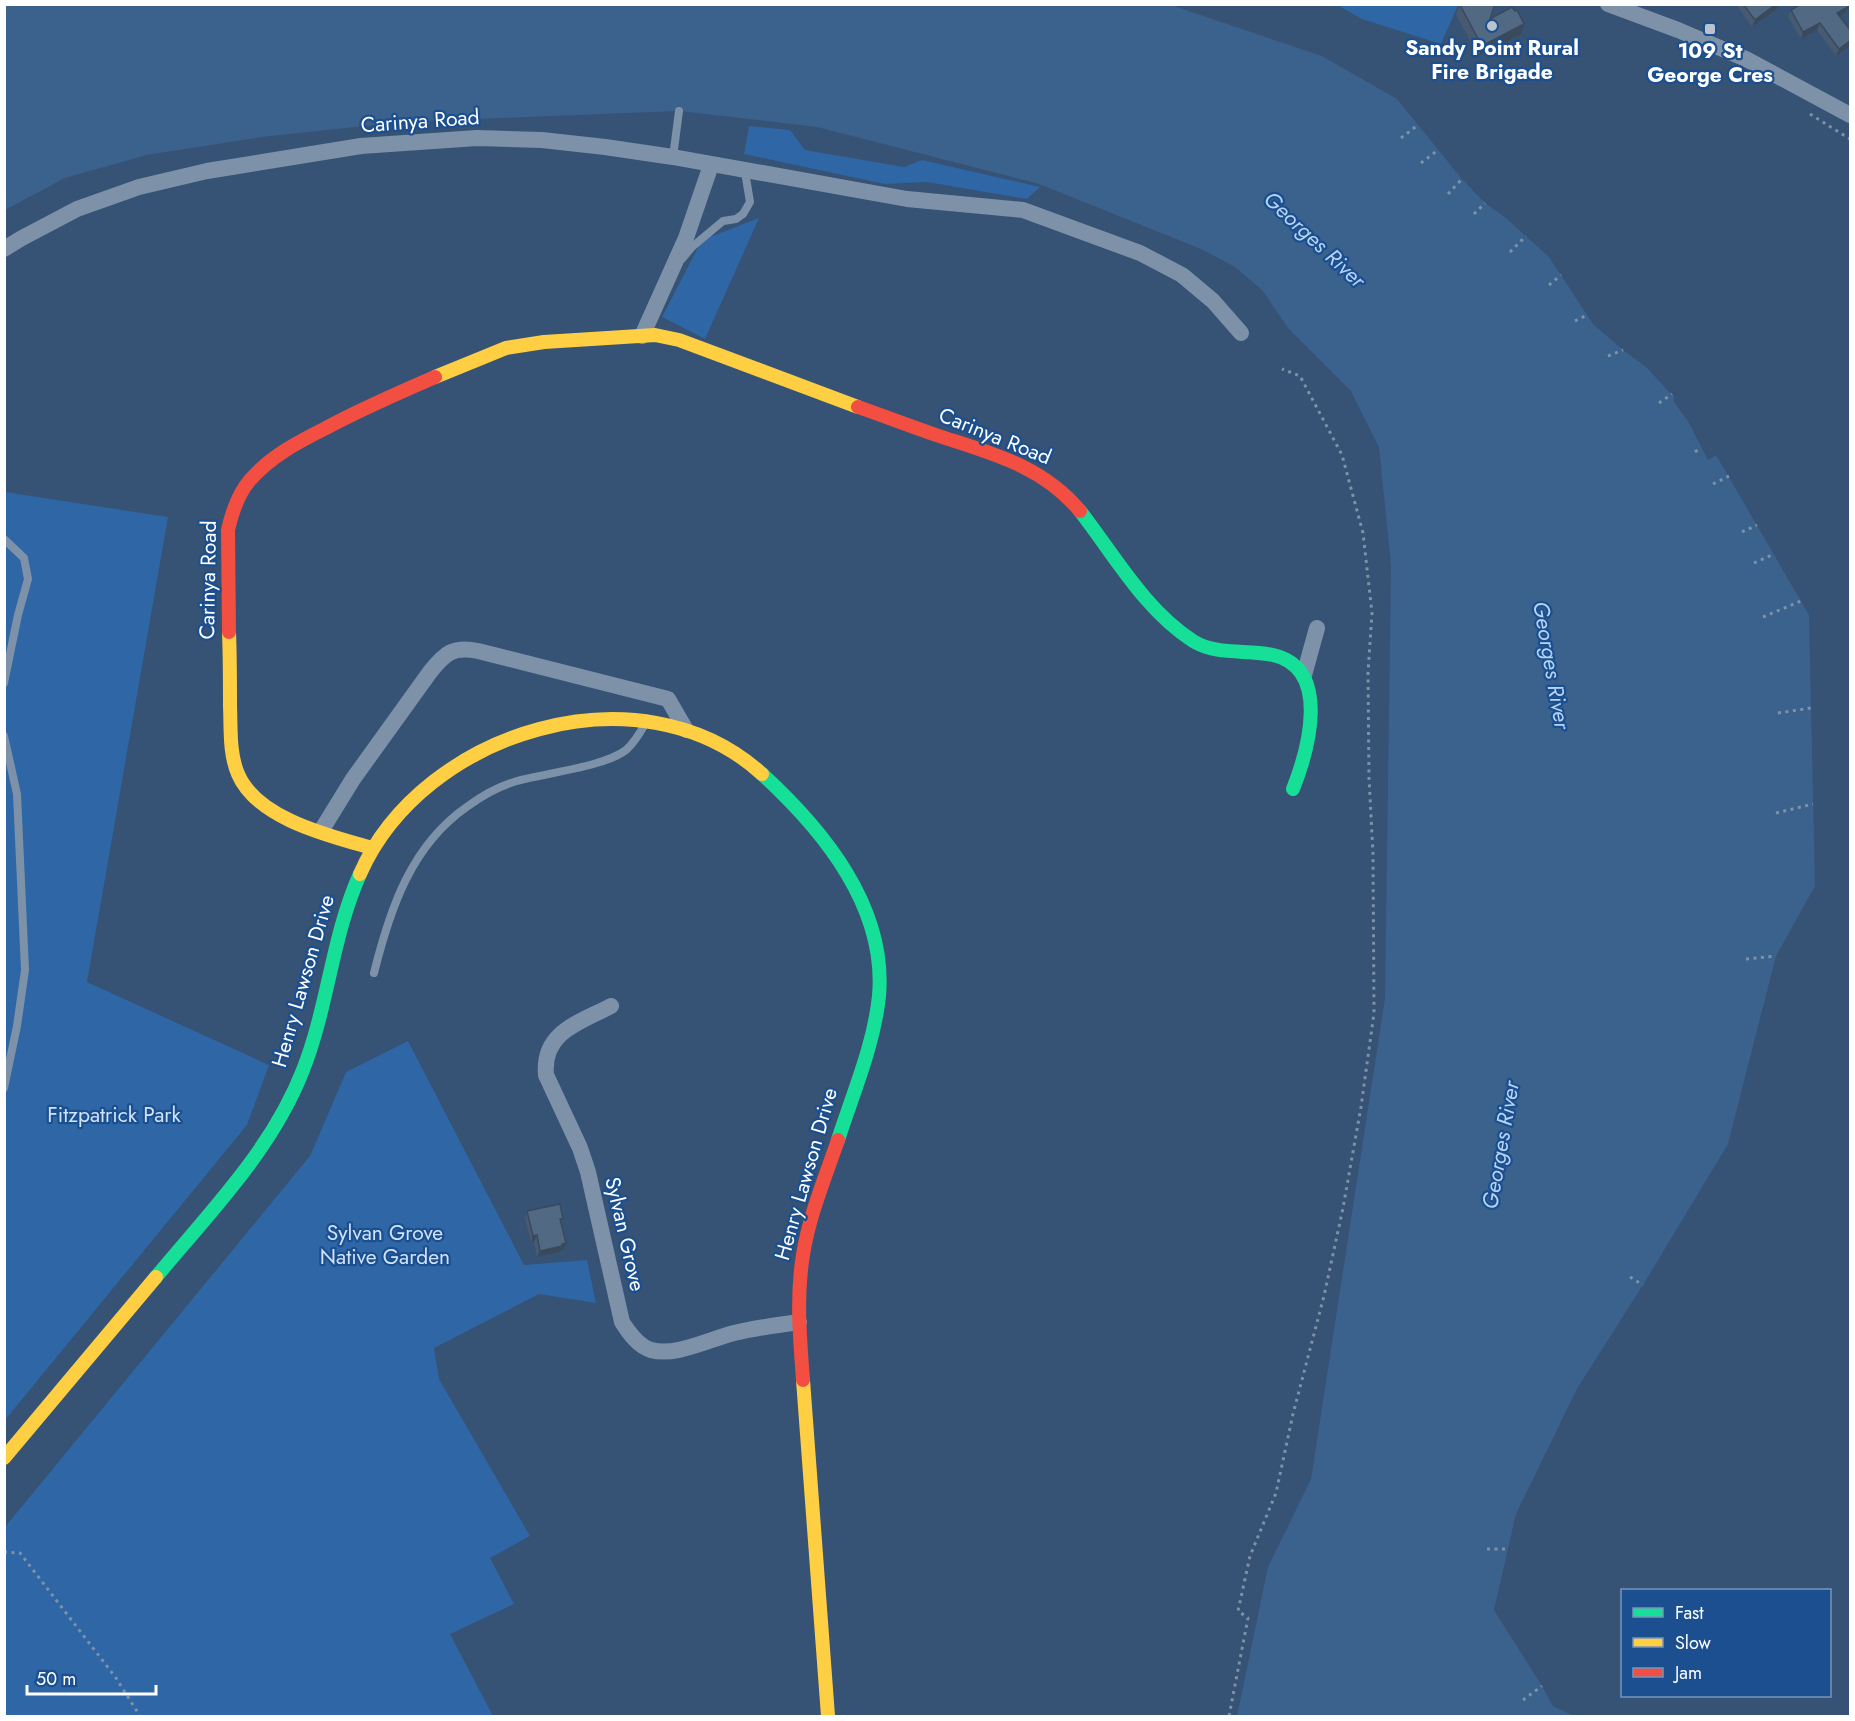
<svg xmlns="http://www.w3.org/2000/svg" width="1855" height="1721" font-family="Jost,sans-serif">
  <rect width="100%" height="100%" fill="#365274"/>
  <!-- green -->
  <path fill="#2f66a5" d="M 1337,5 L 1458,5 L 1441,44 L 1362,19 Z
    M 749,126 L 790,130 L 805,150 L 904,167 L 922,160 L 1040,187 L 1027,199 L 927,182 L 885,184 L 744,154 Z
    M 759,218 L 705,339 L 662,317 L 702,240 Z
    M 5,492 L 168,517 L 87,982 L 269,1065 L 247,1125 L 5,1420 Z
    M 408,1041 L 524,1265 L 587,1260 L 596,1303 L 539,1294 L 434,1348 L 439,1379 L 530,1536 L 490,1558 L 514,1604 L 450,1634 L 493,1716 L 5,1716 L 5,1527 L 310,1156 L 346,1072 Z"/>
  <!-- water -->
  <path fill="#3b618d" d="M 5,5 L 1171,5 L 1322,56 L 1397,99 L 1462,179 L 1485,203 L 1506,218 L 1549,257 L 1593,324 L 1623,350 L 1646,367 L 1674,397 L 1674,402 L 1688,421 L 1708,460 L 1716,455 L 1809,615 L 1815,886 L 1776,956 L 1728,1144 L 1643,1285 L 1578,1387 L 1516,1514 L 1494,1610 L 1542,1686 L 1553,1706 L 1574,1716 L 1237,1716 L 1268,1567 L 1311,1479 L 1385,998 L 1391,566 L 1379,447 L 1351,391 L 1288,328 L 1262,290 L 1235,267 L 1201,249 L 1039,184 L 817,127 L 679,111 L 401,122 L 262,137 L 147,155 L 65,178 L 5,210 Z"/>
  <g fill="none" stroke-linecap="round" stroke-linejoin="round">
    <!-- path -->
    <path stroke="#7d92a8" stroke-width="3" stroke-dasharray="3 4.5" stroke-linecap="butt" d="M 1810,114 L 1850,139
      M 1401,138 L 1418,125
      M 1421,163 L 1438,150
      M 1448,194 L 1462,179
      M 1474,214 L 1485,203
      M 1510,252 L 1526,236
      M 1549,285 L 1561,275
      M 1575,321 L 1587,315
      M 1608,356 L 1623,350
      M 1659,403 L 1672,394
      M 1695,452 L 1701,448
      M 1713,484 L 1729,476
      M 1742,532 L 1757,525
      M 1754,563 L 1774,554
      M 1763,617 L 1801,601
      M 1778,713 L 1811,708
      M 1776,813 L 1813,804
      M 1746,959 L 1776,956
      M 1630,1277 L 1643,1285
      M 1487,1549 L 1508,1549
      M 4,1552 L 20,1553 L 116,1678 L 140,1716
      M 1523,1700 L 1542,1686
      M 1229,1716 L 1248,1618 L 1238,1611 L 1250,1556 L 1276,1493 L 1293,1414 L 1324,1296 L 1343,1208 L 1361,1107 L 1374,1013 L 1373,854 L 1369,778 L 1368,673 L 1372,613 L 1363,533 L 1342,455 L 1300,376 L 1282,369"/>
    <!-- lane -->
    <path stroke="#7d92a8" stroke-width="8" d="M 673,157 L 679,111
      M 682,259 L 692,247 L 723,221 L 736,219 L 743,214 L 750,202 L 746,178 L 748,171
      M 4,539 L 24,558 L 28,579 L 18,615 L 4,683
      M 4,736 L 17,794 L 25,970 L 17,1026 L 4,1088
      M 374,973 C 390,909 411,845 468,806 C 483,795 499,786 517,781 C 545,773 604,767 626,750 C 634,743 640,733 645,724"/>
    <!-- street -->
    <path stroke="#7d92a8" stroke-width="16" d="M 1608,4 L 1678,30 L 1746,59 L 1850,115
      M 4,249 L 22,238 L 77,209 L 139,187 L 207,171 L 361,146 L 477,138 L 542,140 L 605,147 L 673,157 L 907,199 L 1023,210 L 1140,253 L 1182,275 L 1213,301 L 1241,333
      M 642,336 L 686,238 L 711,165
      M 1304,675 L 1317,628
      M 321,831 L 353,779 L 430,672 C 445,653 453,646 478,651 L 668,699 L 686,730
      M 611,1006 C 579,1023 542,1032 546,1075 L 580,1148 L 588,1172 L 622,1322 C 629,1333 638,1346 651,1350 C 675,1357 710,1339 734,1333 C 755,1328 777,1325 799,1322"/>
    <!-- fast -->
    <path stroke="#16e098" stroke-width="14" d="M 1080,511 C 1115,556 1144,609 1193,641 C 1217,656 1247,649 1273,655 C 1332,668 1308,751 1293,789
      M 762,774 C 823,830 887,907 879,996 C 874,1045 853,1093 838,1140
      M 156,1277 C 209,1213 272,1150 303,1070 C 328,1007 332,936 360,874"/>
    <!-- slow -->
    <path stroke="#ffcf43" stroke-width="14" d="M 435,377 L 506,348 L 544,342 L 655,335 L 679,340 L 858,407
      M 229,632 C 230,656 230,681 230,706 C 231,728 229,753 238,774 C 257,819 330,836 372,848
      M 360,874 C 423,731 641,664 762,774
      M 803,1380 L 828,1716
      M 4,1458 L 156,1277"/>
    <!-- jam -->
    <path stroke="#f24e42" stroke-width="14" d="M 858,407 C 884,416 910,426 936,435 C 990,453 1042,465 1080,511
      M 229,632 L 228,530 C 232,512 238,494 250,480 C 271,456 298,442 326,428 C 361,409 398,393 435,377
      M 803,1380 C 800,1339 796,1297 803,1255 C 809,1216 825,1178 838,1140"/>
  </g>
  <!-- wall -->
  <path fill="#475a72" d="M 1460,4 L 1490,19 L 1515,11 L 1524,24 L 1521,34 L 1479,56 L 1456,15 Z
    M 1736,4 L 1778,4 L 1777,9 L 1752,27 Z
    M 1851,4 L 1851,6 L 1847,9 L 1845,13 L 1840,16 L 1851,31 L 1836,56 L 1817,30 L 1801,39 L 1788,17 L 1791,10 Z
    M 527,1211 L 561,1224 L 566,1243 L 563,1250 L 561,1250 L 560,1252 L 537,1257 L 534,1242 L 531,1243 L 525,1218 Z"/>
  <!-- shaded-wall -->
  <path fill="#394a5c" d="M 1776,4 L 1778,4 L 1777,9 L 1752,27 L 1755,20 Z
    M 1846,4 L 1851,4 L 1851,6 L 1847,9 L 1845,13 L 1835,19 L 1837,13 Z
    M 1820,23 L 1817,30 L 1801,39 L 1803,32 Z
    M 1524,24 L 1521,34 L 1479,56 L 1482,46 Z
    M 1851,40 L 1851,45 L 1836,56 L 1839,49 Z
    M 537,1235 L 534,1242 L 531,1243 L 533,1236 Z
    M 566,1243 L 563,1250 L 561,1250 L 560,1252 L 537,1257 L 540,1251 Z"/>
  <!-- building -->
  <path fill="#526984" stroke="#394a5c" stroke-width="1.5" d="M 1495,4 L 1490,19 L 1512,7 L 1515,11 L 1517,10 L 1524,24 L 1482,46 L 1460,5 Z
    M 1743,4 L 1776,4 L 1755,20 Z
    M 1801,4 L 1847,4 L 1848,7 L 1837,13 L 1851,31 L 1851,40 L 1839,49 L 1820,23 L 1803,32 L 1791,10 Z
    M 560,1204 L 563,1219 L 560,1219 L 566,1243 L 562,1244 L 562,1246 L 540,1251 L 537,1235 L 533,1236 L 527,1211 Z"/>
  <!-- markers -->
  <g fill="#b9c2ce" stroke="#1b4f8f" stroke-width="2">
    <circle cx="1492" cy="26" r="6"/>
    <rect x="1704" y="23" width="12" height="12" rx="3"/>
  </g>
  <g text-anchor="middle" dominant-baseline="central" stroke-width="4.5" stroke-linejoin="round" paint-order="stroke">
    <!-- poi labels -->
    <g font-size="21" font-weight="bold" fill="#fff" stroke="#1b4f8f">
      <text x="1492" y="48">Sandy Point Rural<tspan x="1492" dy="24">Fire Brigade</tspan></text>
      <text x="1710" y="51">109 St<tspan x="1710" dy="24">George Cres</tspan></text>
    </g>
    <!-- street labels -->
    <g font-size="21" fill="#fff" stroke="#1b4f8f">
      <text transform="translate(420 121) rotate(-4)">Carinya Road</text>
      <text transform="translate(995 436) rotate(22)">Carinya Road</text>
      <text transform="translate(208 580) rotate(-89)">Carinya Road</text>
      <text transform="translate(303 981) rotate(-74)">Henry Lawson Drive</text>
      <text transform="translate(806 1174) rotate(-74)">Henry Lawson Drive</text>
      <text transform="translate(625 1234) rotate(77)">Sylvan Grove</text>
    </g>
    <!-- park labels -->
    <g font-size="21" fill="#cfe3fa" stroke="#1b4f8f">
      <text x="114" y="1115">Fitzpatrick Park</text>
      <text x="385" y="1233">Sylvan Grove<tspan x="385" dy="24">Native Garden</tspan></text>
    </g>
    <!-- water labels -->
    <g font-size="22" font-style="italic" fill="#b5d3f5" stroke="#1b4f8f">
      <text transform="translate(1315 239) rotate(43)">Georges River</text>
      <text transform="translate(1552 665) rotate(80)">Georges River</text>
      <text transform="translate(1500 1145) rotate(-80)">Georges River</text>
    </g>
  </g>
  <!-- border -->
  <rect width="1855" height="1721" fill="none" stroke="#ffffff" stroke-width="12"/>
  <!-- legend -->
  <rect x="1621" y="1589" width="210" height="108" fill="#1b4f8f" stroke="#7695bc" stroke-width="1.5"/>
  <rect x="1633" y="1608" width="30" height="9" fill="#16e098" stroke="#7695bc" stroke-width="1.5"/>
  <text x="1675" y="1619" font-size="18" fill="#ffffff">Fast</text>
  <rect x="1633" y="1638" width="30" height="9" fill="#ffcf43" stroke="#7695bc" stroke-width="1.5"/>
  <text x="1675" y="1649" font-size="18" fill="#ffffff">Slow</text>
  <rect x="1633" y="1668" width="30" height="9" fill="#f24e42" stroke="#7695bc" stroke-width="1.5"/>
  <text x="1675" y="1679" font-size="18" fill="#ffffff">Jam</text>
  <!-- scale -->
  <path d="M27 1685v9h129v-9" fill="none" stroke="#ffffff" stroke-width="3"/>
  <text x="36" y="1685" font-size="18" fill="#ffffff" stroke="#1b4f8f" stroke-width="4.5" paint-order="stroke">50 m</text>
</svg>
